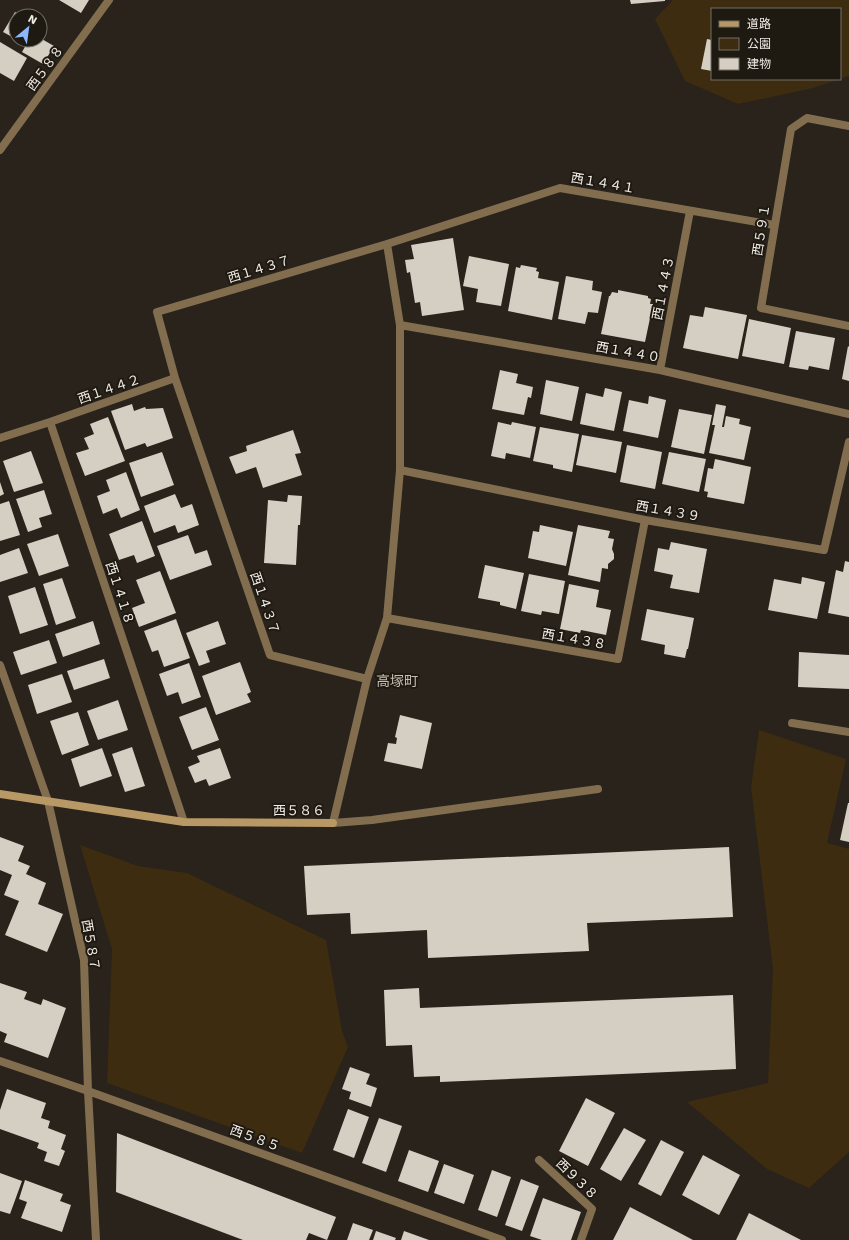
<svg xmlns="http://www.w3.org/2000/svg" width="849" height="1240" font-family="'Work Sans','Noto Sans JP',sans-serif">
  <rect width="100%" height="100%" fill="#29231b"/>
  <!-- green -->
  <path fill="#3d2c0f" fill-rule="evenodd" d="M 673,0 L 849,0 L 849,76 L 813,88 L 738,104 L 685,81 L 655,19 ZM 712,9 L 840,9 L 840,79 L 712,79 Z
    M 759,730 L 846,759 L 827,843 L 849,849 L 849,1152 L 809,1188 L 767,1169 L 687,1102 L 768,1083 L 773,969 L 751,787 Z
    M 80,845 L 138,866 L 187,873 L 326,940 L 342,1031 L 348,1047 L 302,1153 L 107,1083 L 112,949 Z"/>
  <!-- building -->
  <path fill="#d5cec3" d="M 59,0 L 89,0 L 81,13 Z
    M 630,0 L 665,0 L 665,1 L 631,4 Z
    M 15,12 L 22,16 L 16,16 L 16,39 L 3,32 Z
    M 40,38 L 54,46 L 43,64 L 22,52 L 26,45 L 17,40 L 40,40 Z
    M 707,39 L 712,40 L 712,71 L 701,69 Z
    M 0,42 L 27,58 L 14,81 L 0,73 Z
    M 453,238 L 464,310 L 422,316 L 420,302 L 415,303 L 410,272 L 407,273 L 405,260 L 414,259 L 411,245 Z
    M 469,256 L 509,264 L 501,306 L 476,302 L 478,289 L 463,286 Z
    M 521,265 L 537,268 L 536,271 L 539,272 L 538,278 L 559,282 L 552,320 L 508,311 L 516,267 L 520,268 Z
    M 566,276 L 593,281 L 592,290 L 602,292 L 598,313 L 588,312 L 585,324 L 558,319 Z
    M 618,290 L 648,296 L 648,298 L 651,299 L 650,304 L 653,304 L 645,342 L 601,334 L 609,296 L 610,296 L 612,292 L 618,293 Z
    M 705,307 L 747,315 L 738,359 L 683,348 L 690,315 L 703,317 Z
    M 749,319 L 791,328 L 784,364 L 742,356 Z
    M 796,331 L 835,338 L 829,370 L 809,366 L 808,370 L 789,367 Z
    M 848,346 L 849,347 L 849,381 L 842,379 Z
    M 500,370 L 518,374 L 516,383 L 533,387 L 531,398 L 528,397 L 524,415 L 492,409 Z
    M 546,380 L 579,387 L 572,421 L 540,414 Z
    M 605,388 L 622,392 L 614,431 L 580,424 L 586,393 L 603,397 Z
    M 649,396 L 666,400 L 658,438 L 623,431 L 629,400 L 648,404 Z
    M 132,404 L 134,411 L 145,407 L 146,409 L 163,408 L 173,438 L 147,447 L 145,443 L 125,450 L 111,411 Z
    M 716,404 L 726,406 L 722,427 L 724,427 L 726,416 L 740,419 L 739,424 L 751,427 L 744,460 L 709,453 L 715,425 L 712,425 Z
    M 679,409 L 712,415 L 704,454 L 671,447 Z
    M 108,417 L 125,461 L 85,476 L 76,453 L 89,449 L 84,438 L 94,434 L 90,424 Z
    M 498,422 L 511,425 L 512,422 L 536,427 L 530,458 L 506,453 L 505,459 L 491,456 Z
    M 540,427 L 579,434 L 572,472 L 553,468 L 553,465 L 533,461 Z
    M 293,430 L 301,453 L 295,454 L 302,475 L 263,488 L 256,467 L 236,474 L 229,457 L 247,451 L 246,446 Z
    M 582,435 L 622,442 L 616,473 L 576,465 Z
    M 627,445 L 662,452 L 655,489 L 620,482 Z
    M 31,451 L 43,483 L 14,492 L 3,461 Z
    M 162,452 L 174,485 L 141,497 L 129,463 Z
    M 669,452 L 706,459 L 699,492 L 662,484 Z
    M 715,459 L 751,467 L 744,504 L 707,497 L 708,492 L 704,491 L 708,468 L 713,469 Z
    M 126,472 L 140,510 L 121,518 L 117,508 L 103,514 L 97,496 L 110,491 L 106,480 Z
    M 0,482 L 4,494 L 0,496 Z
    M 44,490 L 52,514 L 39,518 L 42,527 L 28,532 L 16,499 Z
    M 175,494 L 181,508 L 192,504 L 199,525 L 178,533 L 175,525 L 154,533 L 144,506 Z
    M 288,495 L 302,496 L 300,525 L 298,525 L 296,565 L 264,563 L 268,500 L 287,502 Z
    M 9,501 L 20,535 L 0,541 L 0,504 Z
    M 142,521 L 155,556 L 137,563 L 134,555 L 119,560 L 109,534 Z
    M 540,525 L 573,532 L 566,566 L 528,558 L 533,531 L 539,532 Z
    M 578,525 L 610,531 L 608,538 L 614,539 L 612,549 L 614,554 L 614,559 L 608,564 L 608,569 L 602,568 L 600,582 L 568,575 Z
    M 58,534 L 69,566 L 39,576 L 27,544 Z
    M 188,535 L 195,554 L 207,550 L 212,565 L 170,580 L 157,546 Z
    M 671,542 L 707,549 L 699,593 L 670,588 L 673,575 L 654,571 L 658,548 L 669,550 Z
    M 19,548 L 28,573 L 0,582 L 0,555 Z
    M 845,561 L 849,562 L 849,617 L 828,613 L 836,570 L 843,572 Z
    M 485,565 L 524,573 L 516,609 L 500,605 L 500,602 L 478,598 Z
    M 160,571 L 176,613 L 139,627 L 132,608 L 145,603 L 136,580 Z
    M 529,574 L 565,581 L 559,614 L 542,611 L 541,615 L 521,611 Z
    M 802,577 L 825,582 L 817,619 L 768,610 L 774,579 L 801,584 Z
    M 62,578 L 76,618 L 56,625 L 43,584 Z
    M 569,584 L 599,590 L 596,607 L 611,610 L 606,635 L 581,630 L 580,633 L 560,629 Z
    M 35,587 L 48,625 L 20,634 L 8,596 Z
    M 647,609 L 694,618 L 688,649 L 687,649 L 685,658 L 664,654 L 665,645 L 641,640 Z
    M 176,619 L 190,658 L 164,667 L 158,650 L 152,652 L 144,631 Z
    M 93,621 L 100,644 L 63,657 L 55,634 Z
    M 218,621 L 226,644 L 206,651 L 210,662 L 199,666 L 186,633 Z
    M 49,640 L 57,663 L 21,675 L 13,652 Z
    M 799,652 L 849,655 L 849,689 L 798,687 Z
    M 104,659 L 110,678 L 74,690 L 67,671 Z
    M 240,662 L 251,692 L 247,694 L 251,702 L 216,715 L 202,676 Z
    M 189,663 L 201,697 L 182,704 L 178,692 L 167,696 L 159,674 Z
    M 62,674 L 72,702 L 37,714 L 28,685 Z
    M 118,700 L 128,730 L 98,740 L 87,711 Z
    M 206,707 L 219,740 L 192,750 L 179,717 Z
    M 78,712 L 89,745 L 62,755 L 50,721 Z
    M 400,715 L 432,723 L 422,769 L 384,761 L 388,743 L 396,744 L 397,738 L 395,737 Z
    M 132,747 L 145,786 L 125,792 L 112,754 Z
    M 102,748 L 112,776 L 80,787 L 71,759 Z
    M 220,748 L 231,778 L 209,786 L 206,779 L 195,783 L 188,767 L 200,762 L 197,756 Z
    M 848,803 L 849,803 L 849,842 L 840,840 Z
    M 0,837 L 24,846 L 18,861 L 30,866 L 26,874 L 46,883 L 38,904 L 63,914 L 47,952 L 5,935 L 19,901 L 4,895 L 12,875 L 0,870 Z
    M 729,847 L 733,917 L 587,923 L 589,951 L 428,958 L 427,930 L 351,934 L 350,913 L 307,915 L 304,866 Z
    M 0,983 L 27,992 L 24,999 L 41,1005 L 43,999 L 66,1008 L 48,1058 L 4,1042 L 7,1034 L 0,1031 Z
    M 419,988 L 420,1008 L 733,995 L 736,1069 L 440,1082 L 440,1076 L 414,1077 L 412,1045 L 386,1046 L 384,990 Z
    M 350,1067 L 370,1074 L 366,1084 L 377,1088 L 371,1107 L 349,1099 L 351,1092 L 342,1089 Z
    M 7,1089 L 46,1103 L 41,1118 L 50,1121 L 48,1128 L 66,1135 L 61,1149 L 65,1151 L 59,1166 L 44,1161 L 47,1152 L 37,1148 L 39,1143 L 0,1129 L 0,1110 Z
    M 586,1098 L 615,1113 L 588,1166 L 559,1151 Z
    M 348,1109 L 369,1117 L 354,1158 L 333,1150 Z
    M 379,1118 L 402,1126 L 386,1172 L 362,1163 Z
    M 624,1128 L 646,1140 L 621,1181 L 600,1169 Z
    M 117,1133 L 336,1217 L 327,1240 L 309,1233 L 306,1240 L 243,1240 L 116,1192 Z
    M 661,1140 L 684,1152 L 661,1196 L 638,1184 Z
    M 409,1150 L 439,1161 L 428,1192 L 398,1181 Z
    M 703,1155 L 740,1175 L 719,1215 L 682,1195 Z
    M 444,1164 L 474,1175 L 464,1204 L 434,1193 Z
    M 492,1170 L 511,1177 L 497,1217 L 478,1210 Z
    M 0,1173 L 22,1181 L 10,1214 L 0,1211 Z
    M 521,1179 L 539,1186 L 522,1231 L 505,1225 Z
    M 25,1180 L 63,1194 L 60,1201 L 71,1205 L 62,1232 L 21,1218 L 27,1202 L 19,1199 Z
    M 543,1198 L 581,1212 L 571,1240 L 542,1240 L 530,1236 Z
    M 630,1207 L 678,1232 L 693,1240 L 613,1240 Z
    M 749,1213 L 801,1240 L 736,1240 Z
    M 353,1223 L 373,1230 L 369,1240 L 347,1240 Z
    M 376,1231 L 396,1238 L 395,1240 L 373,1240 Z
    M 404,1231 L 429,1240 L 401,1240 Z"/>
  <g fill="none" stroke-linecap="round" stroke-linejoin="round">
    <!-- lane -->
    <path stroke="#826e4f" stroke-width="8" d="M 792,723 L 849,732"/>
    <!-- street -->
    <path stroke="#826e4f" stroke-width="8" d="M 849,126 L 807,118 L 791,129 L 761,308 L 849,326
      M 0,150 L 109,0
      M 387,244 L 400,325 L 400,470 L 387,618 L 367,679 L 333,823 L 372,820 L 598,789
      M 400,325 L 660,370 L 849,414
      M 660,370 L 690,211
      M 50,422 L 175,378
      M 0,438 L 50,422 L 184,822
      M 400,470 L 645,520 L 824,550 L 849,442
      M 387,618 L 618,659 L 645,520
      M 0,665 L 48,801 L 84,960 L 88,1091 L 96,1240
      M 367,679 L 270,655 L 175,378 L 157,312 L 387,244 L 560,188 L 774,225
      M 0,1061 L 88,1091 L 502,1240
      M 539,1160 L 592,1209 L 581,1240"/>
    <!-- secondary -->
    <path stroke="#b89865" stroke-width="8" d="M 0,794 L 184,822 L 333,823"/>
  </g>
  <g text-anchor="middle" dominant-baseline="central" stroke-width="4" stroke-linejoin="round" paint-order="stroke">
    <!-- street labels -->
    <g font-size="13" fill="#f0ece6" stroke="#1f1a11">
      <text transform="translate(45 68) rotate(-54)">西５８８</text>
      <text transform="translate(603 183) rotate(10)">西１４４１</text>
      <text transform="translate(761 230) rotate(-81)">西５９１</text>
      <text transform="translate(259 269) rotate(-17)">西１４３７</text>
      <text transform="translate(663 288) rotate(-79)">西１４４３</text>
      <text transform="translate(628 352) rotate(10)">西１４４０</text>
      <text transform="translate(109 389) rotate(-19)">西１４４２</text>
      <text transform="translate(668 511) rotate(10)">西１４３９</text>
      <text transform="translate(120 593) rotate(72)">西１４１８</text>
      <text transform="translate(265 603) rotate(71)">西１４３７</text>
      <text transform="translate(574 639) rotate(10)">西１４３８</text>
      <text x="299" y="810">西５８６</text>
      <text transform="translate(91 945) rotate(80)">西５８７</text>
      <text transform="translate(255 1138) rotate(20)">西５８５</text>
      <text transform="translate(577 1179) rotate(44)">西９３８</text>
    </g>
    <!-- neighbourhood labels -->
    <g font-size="14" fill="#c5beb3" stroke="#1f1a11">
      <text x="397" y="681">高塚町</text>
    </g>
  </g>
  <!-- legend -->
  <rect x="711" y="8" width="130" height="72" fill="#1f1a11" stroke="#736e66"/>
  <rect x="719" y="21" width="20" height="6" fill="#b89865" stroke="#736e66"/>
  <text x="747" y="28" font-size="12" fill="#f0ece6">道路</text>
  <rect x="719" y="38" width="20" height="12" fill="#3d2c0f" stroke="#736e66"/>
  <text x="747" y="48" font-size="12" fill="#f0ece6">公園</text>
  <rect x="719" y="58" width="20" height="12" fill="#d5cec3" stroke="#736e66"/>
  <text x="747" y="68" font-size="12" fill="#f0ece6">建物</text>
  <!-- north arrow -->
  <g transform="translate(28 28) rotate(29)"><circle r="19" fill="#1f1a11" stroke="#736e66"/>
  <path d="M0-3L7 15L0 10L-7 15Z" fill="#8cb9fc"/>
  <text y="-6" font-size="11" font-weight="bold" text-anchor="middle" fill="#f0ece6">N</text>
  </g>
</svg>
